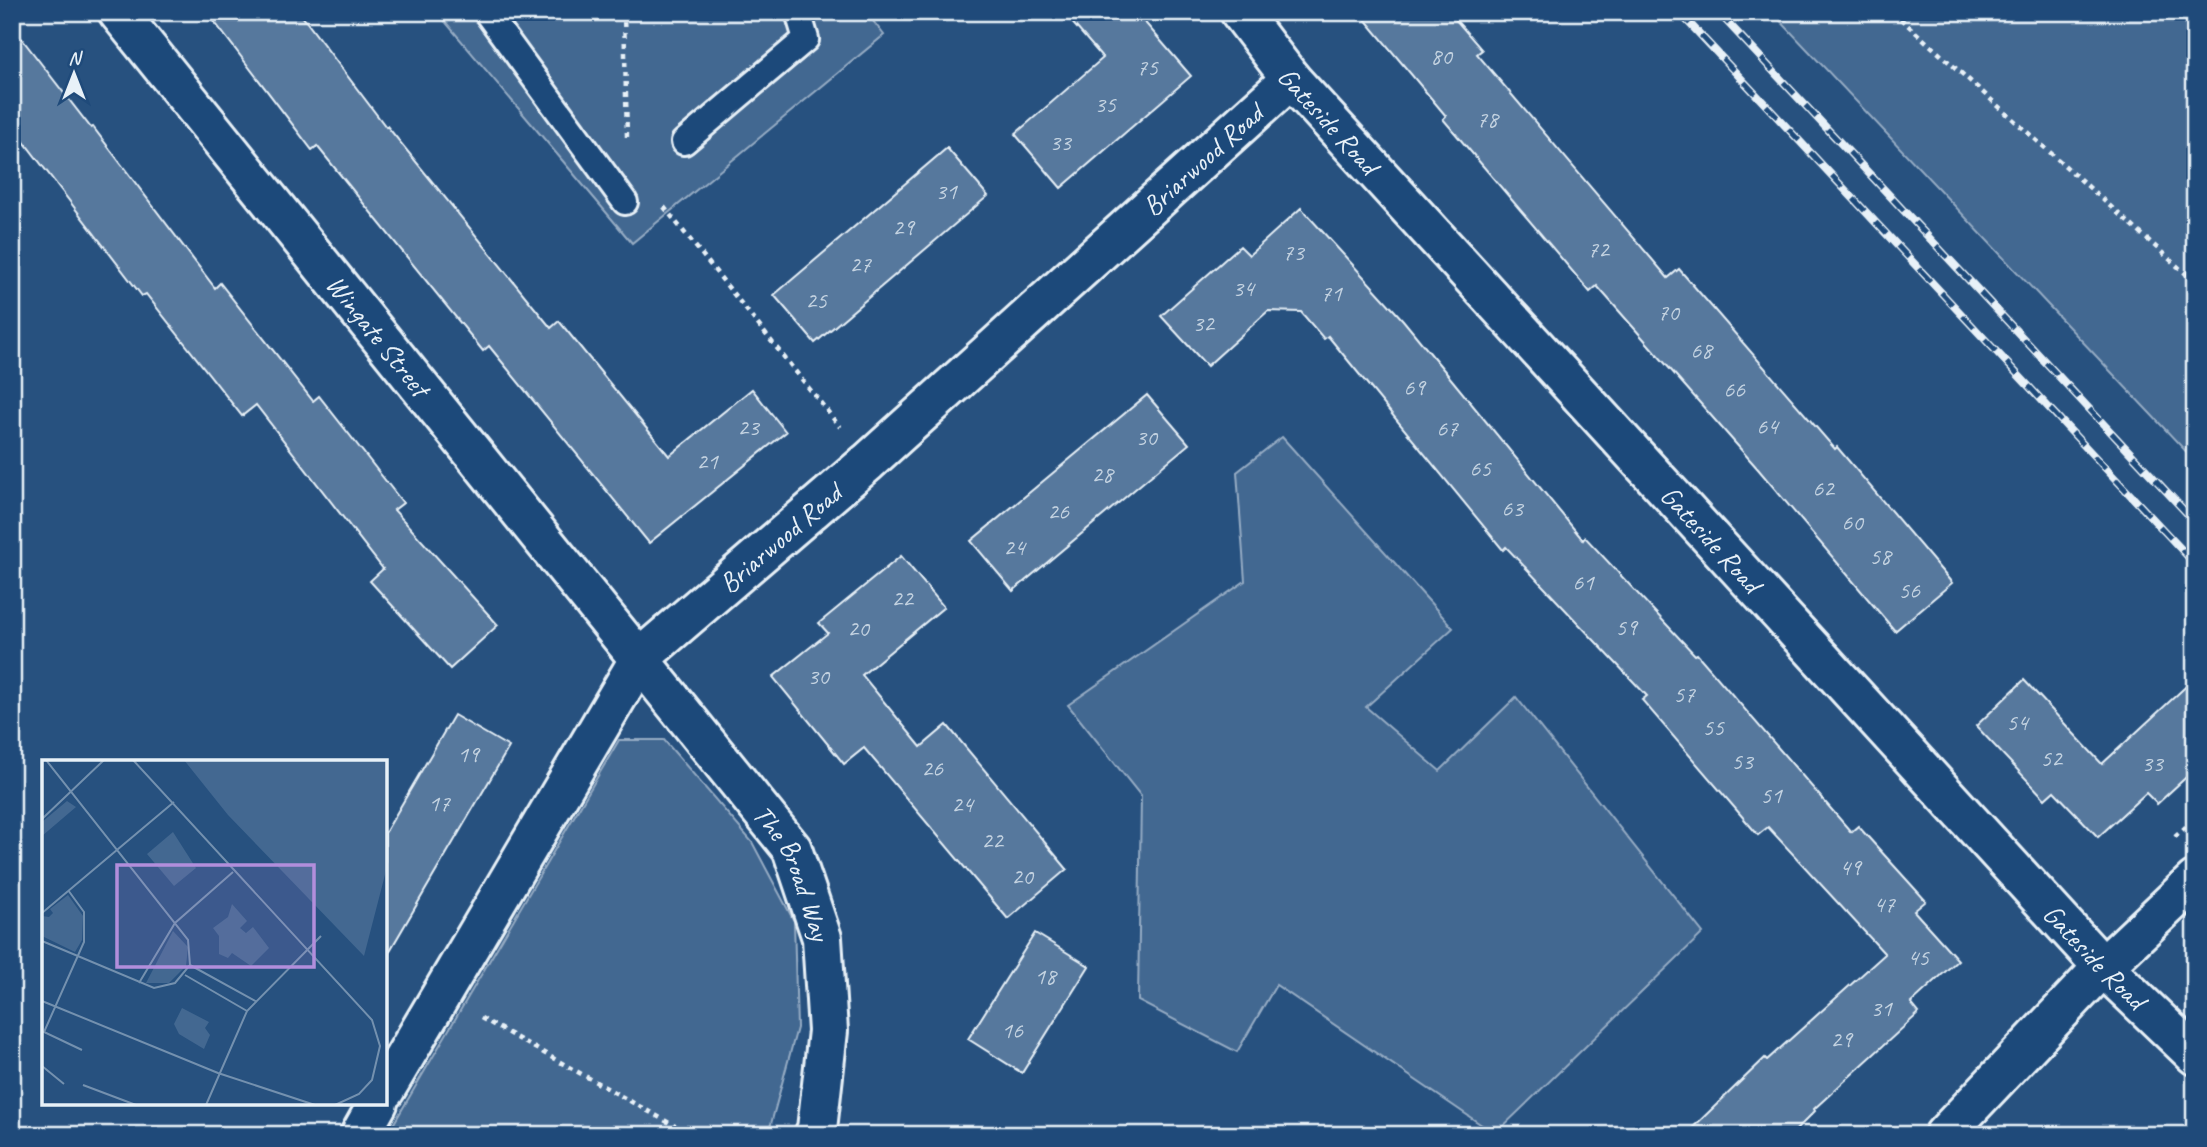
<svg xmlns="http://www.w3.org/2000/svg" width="2207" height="1147" font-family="Caveat,sans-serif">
  <rect width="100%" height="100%" fill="#27517f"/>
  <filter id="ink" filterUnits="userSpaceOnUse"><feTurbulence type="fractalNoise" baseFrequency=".0143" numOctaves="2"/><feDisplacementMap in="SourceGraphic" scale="14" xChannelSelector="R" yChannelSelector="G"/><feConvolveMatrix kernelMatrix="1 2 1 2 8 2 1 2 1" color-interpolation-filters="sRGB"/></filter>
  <g filter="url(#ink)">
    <!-- green -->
    <path fill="#436891" stroke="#96acc4" stroke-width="2" d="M 437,12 L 866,12 L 884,35 L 632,243 Z
      M 1772,12 L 2195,12 L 2195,461 Z
      M 1282,437 L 1453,628 L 1366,707 L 1440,771 L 1516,697 L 1703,933 L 1495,1134 L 1276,985 L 1237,1052 L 1138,1001 L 1141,796 L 1068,705 L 1245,581 L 1237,472 Z
      M 619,740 L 664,740 L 752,842 L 794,921 L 797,1028 L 768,1135 L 387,1135 Z"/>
    <!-- building -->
    <path fill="#57789d" stroke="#e8f1f8" stroke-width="2" d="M 207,12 L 299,12 L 386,127 L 387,126 L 551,328 L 559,321 L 669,456 L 752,389 L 786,432 L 649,543 L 489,346 L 483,351 L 317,146 L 312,150 Z
      M 1063,12 L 1136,12 L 1191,76 L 1061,188 L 1015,134 L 1103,58 Z
      M 1359,12 L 1449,12 L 1482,50 L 1477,54 L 1668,278 L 1679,269 L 1835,449 L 1837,447 L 1952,583 L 1895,631 L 1758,469 L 1597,286 L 1590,292 L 1443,119 L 1446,116 Z
      M 12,26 L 91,128 L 93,127 L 215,288 L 220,283 L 313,401 L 319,396 L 403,503 L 394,510 L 498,625 L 450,669 L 370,581 L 383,569 L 256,405 L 242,416 L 146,294 L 142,296 L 12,126 Z
      M 947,148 L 988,196 L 815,343 L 774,295 Z
      M 1301,208 L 1403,320 L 1583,540 L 1585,537 L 1695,655 L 1697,654 L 1851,832 L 1858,826 L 1926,901 L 1914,911 L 1958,960 L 1911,1003 L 1919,1013 L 1814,1109 L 1815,1111 L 1791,1135 L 1685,1135 L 1765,1058 L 1767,1060 L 1885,954 L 1768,827 L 1758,835 L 1642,700 L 1647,696 L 1506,547 L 1503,550 L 1328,336 L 1324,339 L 1301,312 L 1268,311 L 1207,366 L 1161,316 L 1240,246 L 1249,255 Z
      M 1147,395 L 1189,444 L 1013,591 L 971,541 Z
      M 901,556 L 944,607 L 862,675 L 921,747 L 947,725 L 1067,869 L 1008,919 L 864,748 L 844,764 L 773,677 L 828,633 L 819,623 Z
      M 2195,678 L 2195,769 L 2157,804 L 2146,793 L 2098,837 L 2054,791 L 2045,799 L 1976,726 L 2024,680 L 2102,764 Z
      M 454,715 L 509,747 L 385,959 L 385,833 Z
      M 1035,933 L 1089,966 L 1022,1073 L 968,1039 Z"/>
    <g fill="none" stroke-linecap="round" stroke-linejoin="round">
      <defs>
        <path id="lane" d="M 486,12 L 625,202
          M 684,142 L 806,39 L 798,12"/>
        <g id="street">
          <path id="s1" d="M 118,12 L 792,849 L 822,938 L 828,1031 L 817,1129 L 814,1135"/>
          <path id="s2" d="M 1240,12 L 1291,79 L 2103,967 L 2195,1055"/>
          <path id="s3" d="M 385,1090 L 640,658 L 868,462 L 1291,79"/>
          <path d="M 360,1135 L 378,1103"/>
          <path d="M 1944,1135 L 2103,967 L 2195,880"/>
        </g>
      </defs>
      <!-- lane casing -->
      <use href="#lane" stroke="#e8f1f8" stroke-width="30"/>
      <!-- street casing -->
      <use href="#street" stroke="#e8f1f8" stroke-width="44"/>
      <!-- path -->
      <path stroke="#e8f1f8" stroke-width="4.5" stroke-dasharray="5 5" stroke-linecap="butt" d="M 624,12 L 627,137
        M 1893,12 L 2195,282
        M 664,207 L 840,427
        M 2175,837 L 2195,818
        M 481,1018 L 691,1135"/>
      <!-- lane -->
      <use href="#lane" stroke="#1f4a7a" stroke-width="24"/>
      <!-- street -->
      <use href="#street" stroke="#1f4a7a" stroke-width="38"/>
      <defs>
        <path id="rail" d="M 1679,12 L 2195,564
          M 1718,12 L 2195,522"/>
      </defs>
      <!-- rail casing -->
      <use href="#rail" stroke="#e8f1f8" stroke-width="8"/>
      <!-- rail -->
      <use href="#rail" stroke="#1f4a7a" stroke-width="5" stroke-dasharray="16" stroke-linecap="butt"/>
    </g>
  </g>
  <g text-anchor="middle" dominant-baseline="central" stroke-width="5" stroke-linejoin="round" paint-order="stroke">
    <!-- number labels -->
    <g font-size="24" fill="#c4d3e1">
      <text x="1441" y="56">80</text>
      <text x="1147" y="67">75</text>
      <text x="1105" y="104">35</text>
      <text x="1487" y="119">78</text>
      <text x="1060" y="142">33</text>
      <text x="946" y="191">31</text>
      <text x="903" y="227">29</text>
      <text x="1598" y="249">72</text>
      <text x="1293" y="252">73</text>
      <text x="860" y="264">27</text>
      <text x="1243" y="288">34</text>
      <text x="1331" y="293">71</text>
      <text x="816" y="300">25</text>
      <text x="1668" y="312">70</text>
      <text x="1203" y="323">32</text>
      <text x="1701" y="350">68</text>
      <text x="1414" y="387">69</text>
      <text x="1734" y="389">66</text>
      <text x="1767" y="426">64</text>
      <text x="748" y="427">23</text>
      <text x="1447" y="428">67</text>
      <text x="1146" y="437">30</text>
      <text x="707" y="461">21</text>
      <text x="1480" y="468">65</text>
      <text x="1102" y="474">28</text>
      <text x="1823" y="488">62</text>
      <text x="1512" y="508">63</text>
      <text x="1058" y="511">26</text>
      <text x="1852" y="522">60</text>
      <text x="1014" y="547">24</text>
      <text x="1880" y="556">58</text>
      <text x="1583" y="582">61</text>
      <text x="1909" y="590">56</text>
      <text x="902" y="598">22</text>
      <text x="1626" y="627">59</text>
      <text x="858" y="628">20</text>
      <text x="818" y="676">30</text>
      <text x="1684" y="694">57</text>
      <text x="2017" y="722">54</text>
      <text x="1713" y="727">55</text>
      <text x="468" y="754">19</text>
      <text x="2051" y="758">52</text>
      <text x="1742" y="761">53</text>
      <text x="2152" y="763">33</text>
      <text x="932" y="768">26</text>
      <text x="1771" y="795">51</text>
      <text x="439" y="803">17</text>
      <text x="962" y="804">24</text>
      <text x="992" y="840">22</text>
      <text x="1850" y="867">49</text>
      <text x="1022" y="876">20</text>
      <text x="1884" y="904">47</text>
      <text x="1918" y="957">45</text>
      <text x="1045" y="976">18</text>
      <text x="1881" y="1008">31</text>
      <text x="1012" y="1030">16</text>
      <text x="1841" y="1039">29</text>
    </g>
    <!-- street labels -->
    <g font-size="28" fill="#e8f1f8" stroke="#1f4a7a">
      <text stroke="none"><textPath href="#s2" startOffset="140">Gateside Road</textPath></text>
      <text stroke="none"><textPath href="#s3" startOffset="1253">Briarwood Road</textPath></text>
      <text stroke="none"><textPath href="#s1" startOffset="415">Wingate Street</textPath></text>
      <text stroke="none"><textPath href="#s3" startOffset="686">Briarwood Road</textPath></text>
      <text stroke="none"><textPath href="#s2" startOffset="707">Gateside Road</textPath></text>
      <text stroke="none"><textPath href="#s1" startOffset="1096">The Broad Way</textPath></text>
      <text stroke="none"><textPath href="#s2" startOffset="1274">Gateside Road</textPath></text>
    </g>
  </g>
  <!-- overview -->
  <g transform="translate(42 760)">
    <rect width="345" height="345" fill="#27517f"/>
    <path d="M 142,0 L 345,0 L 345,107 L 322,196 L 186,55 ZM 25,41 L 34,47 L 0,76 L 0,62 ZM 131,72 L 154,108 L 132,126 L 105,94 ZM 26,135 L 41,156 L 40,180 L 33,192 L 0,176 L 0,156 L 7,157 L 11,153 L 8,149 ZM 190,144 L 205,161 L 198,168 L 204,173 L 211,167 L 227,188 L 209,206 L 190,193 L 186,198 L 177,194 L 177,176 L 171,168 L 186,157 ZM 131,171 L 146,187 L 144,206 L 127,223 L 104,223 ZM 140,248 L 167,262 L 163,268 L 168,275 L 162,289 L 137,274 L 132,264 Z" fill="#436891"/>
    <path fill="none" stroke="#7491af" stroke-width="2" d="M 91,0 L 330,260 L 338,286 L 330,320 L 317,334 L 293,345M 0,59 L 62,0M 26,130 L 42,152 L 42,182 L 2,272 L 40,290M 0,153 L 132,42M 0,181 L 112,228 L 133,223 L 148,205 L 146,180 L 4,0M 148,205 L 215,242M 143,215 L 205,251M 97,223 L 133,163 L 191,112M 0,241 L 176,313 L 273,345M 0,306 L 22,324M 41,325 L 94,345M 164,345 L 205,251 L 279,176"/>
    <path fill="#b28edc" fill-opacity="0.15" stroke="#b28edc" stroke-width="3.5" d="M 75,105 L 272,105 L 272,207 L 75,207 Z"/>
    <rect width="345" height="345" fill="none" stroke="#e8f1f8" stroke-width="3.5"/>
  </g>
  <!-- margin -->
  <rect width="2207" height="1147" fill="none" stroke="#1f4a7a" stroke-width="42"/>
  <rect x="21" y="21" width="2165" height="1105" fill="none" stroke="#e8f1f8" stroke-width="2.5" filter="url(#ink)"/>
  <!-- north arrow -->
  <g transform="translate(74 74)" stroke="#1f4a7a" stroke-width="5" paint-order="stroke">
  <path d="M0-5L12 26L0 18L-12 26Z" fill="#e8f1f8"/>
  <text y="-10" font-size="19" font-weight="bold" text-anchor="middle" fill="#e8f1f8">N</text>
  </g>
</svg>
